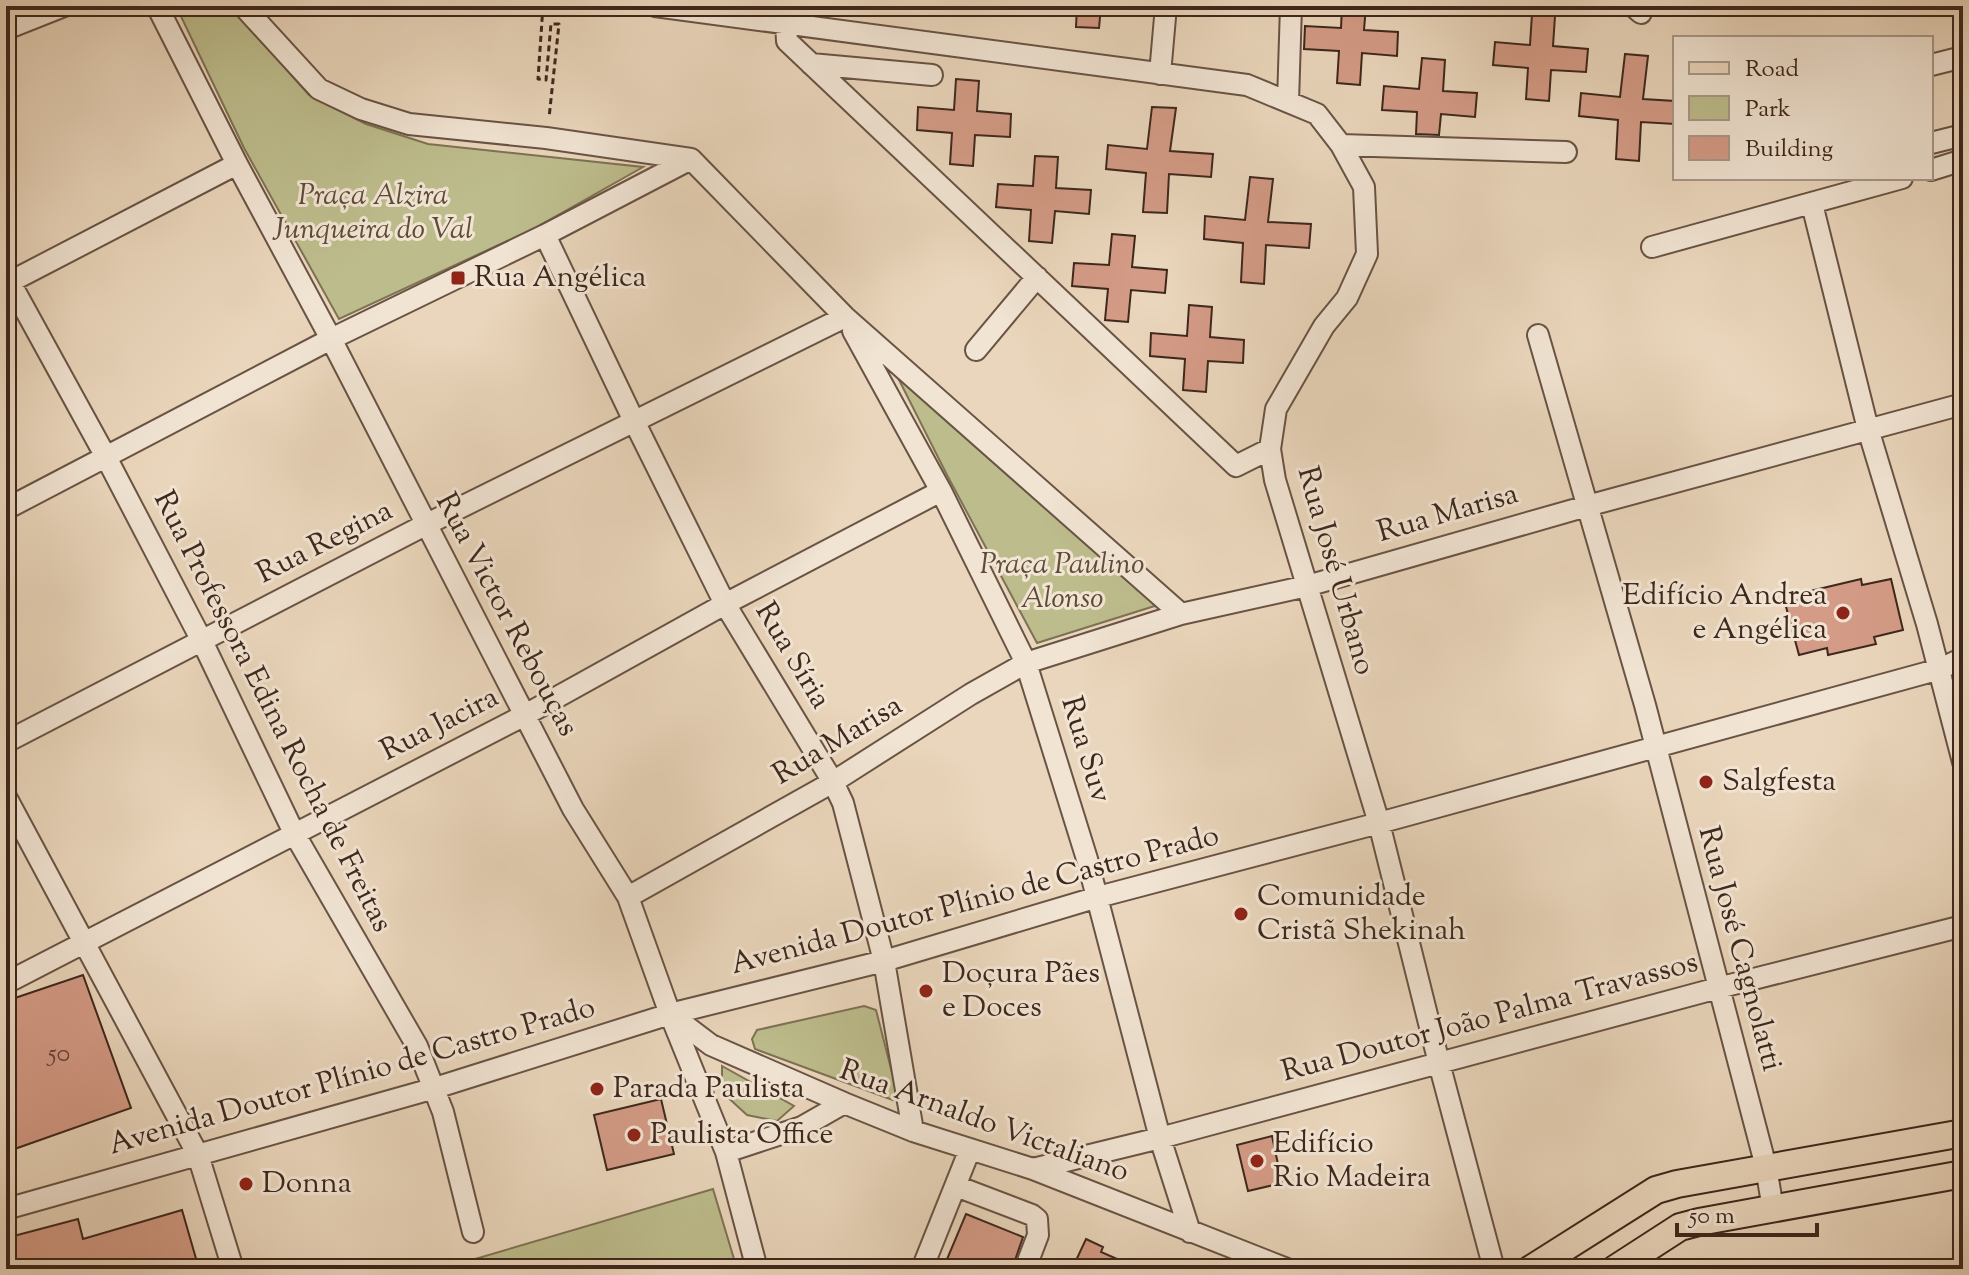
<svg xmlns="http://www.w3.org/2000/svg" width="1969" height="1275" font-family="'Sorts Mill Goudy',serif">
  <rect width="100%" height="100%" fill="#ead6bc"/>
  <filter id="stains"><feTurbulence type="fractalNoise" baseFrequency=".0025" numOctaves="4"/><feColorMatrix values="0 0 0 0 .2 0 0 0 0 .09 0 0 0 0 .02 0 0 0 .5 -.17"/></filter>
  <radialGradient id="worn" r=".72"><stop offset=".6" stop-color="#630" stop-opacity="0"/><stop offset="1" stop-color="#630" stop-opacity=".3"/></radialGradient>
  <!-- green -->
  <path fill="#bdbc8c" stroke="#7e7254" stroke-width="2" d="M 176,6 L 230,6 L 309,95 L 366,124 L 428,144 L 643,167 L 535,228 L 339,319 L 244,148 Z
    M 891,364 L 1161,604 L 1037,643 L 947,475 Z
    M 864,1006 L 876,1010 L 898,1096 L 893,1100 L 755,1049 L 752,1039 L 757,1030 Z
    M 722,1066 L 794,1106 L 777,1121 L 747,1115 L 722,1092 Z
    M 713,1189 L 737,1269 L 441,1269 Z"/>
  <!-- building -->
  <path fill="#d49b86" stroke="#3e271c" stroke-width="2" d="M 1077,6 L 1101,6 L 1099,28 L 1076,27 Z
    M 1342,6 L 1366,6 L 1364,30 L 1398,32 L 1397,56 L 1362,53 L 1360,85 L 1337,83 L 1339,51 L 1304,49 L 1305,26 L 1341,28 Z
    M 1532,14 L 1555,16 L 1553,46 L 1588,49 L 1586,72 L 1551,70 L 1549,101 L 1526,99 L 1528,68 L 1493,65 L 1495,42 L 1530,45 Z
    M 1625,54 L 1648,56 L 1643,99 L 1675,101 L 1675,124 L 1641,122 L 1639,161 L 1616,159 L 1618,120 L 1579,116 L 1581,93 L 1620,97 Z
    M 1422,58 L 1445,60 L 1443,91 L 1477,93 L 1475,117 L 1441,114 L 1439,135 L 1416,134 L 1417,112 L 1382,110 L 1384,86 L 1419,89 Z
    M 956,79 L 979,81 L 977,111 L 1011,114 L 1010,137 L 975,135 L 973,166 L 950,164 L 952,133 L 917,130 L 918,107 L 954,110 Z
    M 1152,107 L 1176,108 L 1170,151 L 1213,154 L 1211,177 L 1169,174 L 1167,213 L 1143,212 L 1146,173 L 1106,169 L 1108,145 L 1147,149 Z
    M 1035,156 L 1058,157 L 1056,188 L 1091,190 L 1089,214 L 1055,211 L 1052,243 L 1029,241 L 1031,210 L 996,207 L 998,184 L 1033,186 Z
    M 1250,177 L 1273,179 L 1268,222 L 1311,224 L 1309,248 L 1266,245 L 1264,284 L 1241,282 L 1243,243 L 1204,239 L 1205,216 L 1245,220 Z
    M 1112,234 L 1135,236 L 1132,267 L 1167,270 L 1165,293 L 1131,290 L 1128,322 L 1105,320 L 1108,289 L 1072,286 L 1074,263 L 1109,265 Z
    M 1189,305 L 1212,307 L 1210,337 L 1244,340 L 1243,363 L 1208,361 L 1206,392 L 1183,390 L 1185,359 L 1150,356 L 1151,333 L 1187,336 Z
    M 1861,579 L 1862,585 L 1891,579 L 1903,630 L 1874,637 L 1876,644 L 1828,655 L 1827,648 L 1799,655 L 1785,603 L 1808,598 L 1806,592 Z
    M 83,975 L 131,1108 L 6,1152 L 6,1001 Z
    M 661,1099 L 674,1154 L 607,1170 L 594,1115 Z
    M 1272,1136 L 1282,1183 L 1248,1191 L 1237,1145 Z
    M 182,1210 L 199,1269 L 6,1269 L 6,1238 L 78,1219 L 83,1239 Z
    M 966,1214 L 1023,1237 L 1012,1269 L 957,1269 L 945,1264 Z
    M 1086,1239 L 1103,1247 L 1101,1252 L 1140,1269 L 1072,1269 Z"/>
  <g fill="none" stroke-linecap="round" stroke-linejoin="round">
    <defs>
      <path id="minor" d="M 157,6 L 237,164 L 331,339 L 573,809 L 628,897 L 670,1014 L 726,1152 L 757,1269
        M 243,6 L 319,89 L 361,109 L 409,124 L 546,138 L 691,159 L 845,317 L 1181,614
        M 655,6 L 1247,85 L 1317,114 L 1341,145 L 1364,187 L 1367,254 L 1347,298 L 1324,326 L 1276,409 L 1270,449 L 1275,480 L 1379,823 L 1439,1063 L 1494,1269
        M 1633,6 L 1641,13
        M 786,24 L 787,41 L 1236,466 L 1270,449
        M 6,29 L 64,6
        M 811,64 L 932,75
        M 1931,65 L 1963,57
        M 1160,74 L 1166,6
        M 1288,102 L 1291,6
        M 1931,143 L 1963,135
        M 1341,145 L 1566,152
        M 1931,170 L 1963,160
        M 1812,204 L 1868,429 L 1927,624 L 1963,762
        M 545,235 L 634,421 L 725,604 L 833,782 L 843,803 L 884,961 L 913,1131
        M 1652,247 L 1902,178
        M 6,275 L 106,457 L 202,641 L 294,833 L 417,1046 L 443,1112 L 473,1232
        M 6,284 L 237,164
        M 853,331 L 941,491 L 1026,663 L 1087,859 L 1160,1138 L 1190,1232
        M 1538,335 L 1645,705 L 1766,1167 L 1773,1209
        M 976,350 L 1037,277
        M 6,509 L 331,339 L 545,235 L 691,159
        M 6,742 L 425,525 L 845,317
        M 6,797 L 198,1155 L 233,1269
        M 628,897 L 833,782 L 971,694 L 1026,663 L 1181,614 L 1307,586 L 1587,506 L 1963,404
        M 6,983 L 525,715 L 725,604 L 941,491
        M 670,1014 L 711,1045 L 844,1103 L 913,1131 L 1033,1169 L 1287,1269
        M 726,1152 L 802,1127 L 844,1103
        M 1033,1169 L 1160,1138 L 1718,988 L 1963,926
        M 956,1186 L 1032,1215 L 1037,1219 L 1038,1235 L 1025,1269
        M 6,1209 L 435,1088 L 670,1014 L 884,961 L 1098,897 L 1379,823 L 1940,669 L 1963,658
        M 922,1269 L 970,1149"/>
      <path id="major" d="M 1531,1269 L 1656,1190 L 1677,1184 L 1963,1133
        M 1615,1269 L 1680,1227 L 1699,1222 L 1963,1174"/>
    </defs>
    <!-- minor casing -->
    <use href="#minor" stroke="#695344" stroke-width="24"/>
    <!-- major casing -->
    <use href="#major" stroke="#3e271c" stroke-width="30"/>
    <!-- path -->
    <path stroke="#3e271c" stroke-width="3" stroke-dasharray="6 4" stroke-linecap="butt" d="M 543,6 L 538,79 L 546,80 L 551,24 L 559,24 L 549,118"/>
    <!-- minor -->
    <use href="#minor" stroke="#f1e4d3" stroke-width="20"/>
    <!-- major -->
    <use href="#major" stroke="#ead6bc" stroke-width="26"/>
  </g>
  <!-- markers -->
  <g fill="#8f2418" stroke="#f1e4d3" stroke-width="3">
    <rect x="450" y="270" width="16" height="16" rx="4"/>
    <circle cx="1843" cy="613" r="8"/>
    <circle cx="1706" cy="782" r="8"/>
    <circle cx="1241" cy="914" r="8"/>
    <circle cx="926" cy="991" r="8"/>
    <circle cx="597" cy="1089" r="8"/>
    <circle cx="634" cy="1135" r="8"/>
    <circle cx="1257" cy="1161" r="8"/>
    <circle cx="246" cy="1184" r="8"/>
  </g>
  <g text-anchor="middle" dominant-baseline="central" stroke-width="6" stroke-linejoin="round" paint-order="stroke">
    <!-- number labels -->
    <g font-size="26" fill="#644436">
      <text x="59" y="1054">50</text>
    </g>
    <!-- park labels -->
    <g font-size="30" font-style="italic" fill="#5e4c38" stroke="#f1e4d3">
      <text x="373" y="196">Praça Alzira<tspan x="373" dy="34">Junqueira do Val</tspan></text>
      <text x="1062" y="565">Praça Paulino<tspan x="1062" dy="34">Alonso</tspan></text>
    </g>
    <!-- poi labels -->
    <g font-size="30" fill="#3e271c" stroke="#f1e4d3" text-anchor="start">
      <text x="474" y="278">Rua Angélica</text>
      <text x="1827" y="596" text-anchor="end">Edifício Andrea<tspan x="1827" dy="34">e Angélica</tspan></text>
      <text x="1722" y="782">Salgfesta</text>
      <text x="1257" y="897">Comunidade<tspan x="1257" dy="34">Cristã Shekinah</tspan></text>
      <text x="942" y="974">Doçura Pães<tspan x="942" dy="34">e Doces</tspan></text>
      <text x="613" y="1089">Parada Paulista</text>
      <text x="650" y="1135">Paulista Office</text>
      <text x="1273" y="1144">Edifício<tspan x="1273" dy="34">Rio Madeira</tspan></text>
      <text x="262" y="1184">Donna</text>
    </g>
    <!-- street labels -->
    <g font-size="30" fill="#3e271c" stroke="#f1e4d3">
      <text transform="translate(1448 514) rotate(-16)">Rua Marisa</text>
      <text transform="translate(325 543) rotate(-27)">Rua Regina</text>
      <text transform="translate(1335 571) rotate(74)">Rua José Urbano</text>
      <text transform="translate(506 615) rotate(62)">Rua Victor Rebouças</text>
      <text transform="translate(792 656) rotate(59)">Rua Síria</text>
      <text transform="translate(272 712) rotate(63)">Rua Professora Edina Rocha de Freitas</text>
      <text transform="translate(440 725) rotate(-27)">Rua Jacira</text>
      <text transform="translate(838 741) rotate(-31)">Rua Marisa</text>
      <text transform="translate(1085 750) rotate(73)">Rua Suv</text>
      <text transform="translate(975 901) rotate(-15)">Avenida Doutor Plínio de Castro Prado</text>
      <text transform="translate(1739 949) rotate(75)">Rua José Cagnolatti</text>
      <text transform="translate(1490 1018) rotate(-15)">Rua Doutor João Palma Travassos</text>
      <text transform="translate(352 1077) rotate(-16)">Avenida Doutor Plínio de Castro Prado</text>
      <text transform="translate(984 1122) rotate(20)">Rua Arnaldo Victaliano</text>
    </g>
  </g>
  <!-- margin -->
  <rect width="1969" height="1275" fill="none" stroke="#ead6bc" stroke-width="32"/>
  <rect x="8" y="8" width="1953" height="1259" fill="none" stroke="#3e271c" stroke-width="4"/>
  <rect x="16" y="16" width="1937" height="1243" fill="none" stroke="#3e271c" stroke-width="2"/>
  <!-- legend -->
  <rect x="1673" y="36" width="260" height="144" fill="#f1e4d3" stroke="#a9988a" stroke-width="2"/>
  <rect x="1689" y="62" width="40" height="12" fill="#ead6bc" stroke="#a9988a" stroke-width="2"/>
  <text x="1745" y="76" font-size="24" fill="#3e271c">Road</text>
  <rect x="1689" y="96" width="40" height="24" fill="#bdbc8c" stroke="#a9988a" stroke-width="2"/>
  <text x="1745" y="116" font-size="24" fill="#3e271c">Park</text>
  <rect x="1689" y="136" width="40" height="24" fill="#d49b86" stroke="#a9988a" stroke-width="2"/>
  <text x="1745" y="156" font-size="24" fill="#3e271c">Building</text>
  <!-- scale -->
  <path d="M1677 1223v12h140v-12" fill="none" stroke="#3e271c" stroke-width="4"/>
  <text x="1689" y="1223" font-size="24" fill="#3e271c" stroke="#f1e4d3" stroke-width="6" paint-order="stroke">50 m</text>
  <rect width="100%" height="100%" filter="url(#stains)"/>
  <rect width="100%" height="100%" fill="url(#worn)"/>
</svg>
